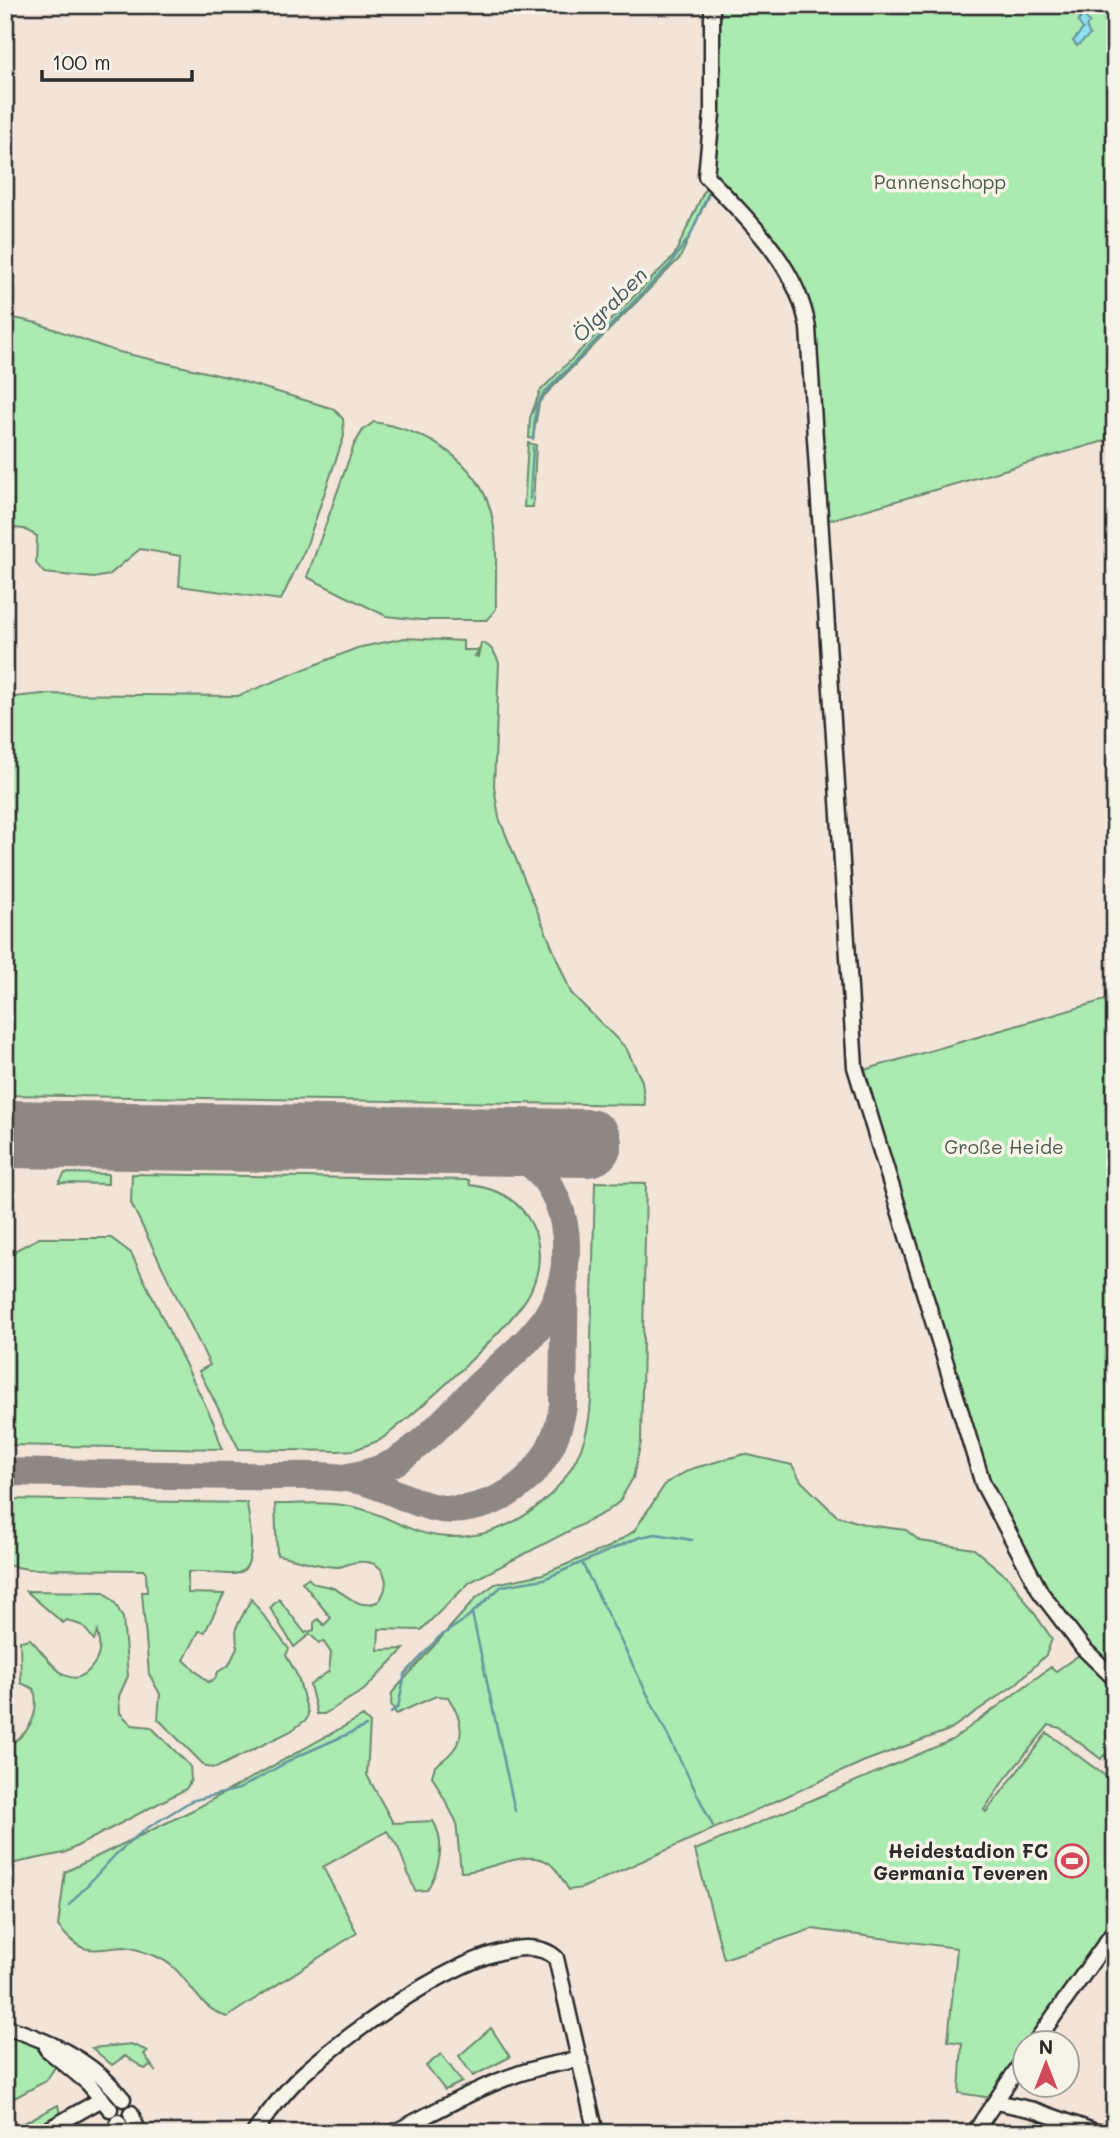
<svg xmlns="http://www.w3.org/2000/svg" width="1120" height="2138" font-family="Mali,sans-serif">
  <rect width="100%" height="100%" fill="#f3e4da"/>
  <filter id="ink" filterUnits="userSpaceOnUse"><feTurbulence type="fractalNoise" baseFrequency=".0143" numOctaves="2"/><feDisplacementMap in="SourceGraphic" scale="14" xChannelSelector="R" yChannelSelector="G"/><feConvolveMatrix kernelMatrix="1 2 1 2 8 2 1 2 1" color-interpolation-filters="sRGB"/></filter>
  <g filter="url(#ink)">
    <!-- green -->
    <path fill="#abeab1" stroke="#6b8a6e" stroke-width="2" d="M 714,5 L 1115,5 L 1115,438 L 823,522 L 804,298 L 709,178 Z
      M 707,185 L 711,190 L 680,258 L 545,395 L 539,403 L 533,439 L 529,438 L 530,418 L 540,391 L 674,256 Z
      M 5,316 L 37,323 L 115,351 L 231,378 L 334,409 L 343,419 L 344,436 L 306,547 L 281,600 L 179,586 L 181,556 L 140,549 L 109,575 L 94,578 L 44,573 L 36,563 L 37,536 L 24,529 L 5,527 Z
      M 374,422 C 424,430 477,459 491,512 C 499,542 495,578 496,609 L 487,620 L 421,620 L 386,616 L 307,577 L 354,445 L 363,430 Z
      M 528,443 L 536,445 L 533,507 L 524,507 Z
      M 405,638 L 463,641 L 463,650 L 479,650 L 475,656 L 478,657 L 481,643 C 491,644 496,655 499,663 L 494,786 L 499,818 L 571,993 L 626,1048 L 642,1081 L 645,1105 L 5,1095 L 5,698 L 42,694 L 238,696 L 357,648 Z
      M 1115,997 L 1115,1674 L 1059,1614 L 987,1488 L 868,1098 L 864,1070 Z
      M 5,1172 L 12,1173 L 12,1216 L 5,1226 Z
      M 65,1173 L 108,1174 L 108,1184 L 59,1183 Z
      M 132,1174 L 469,1180 L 470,1185 C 495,1188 515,1197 528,1218 C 542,1240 542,1266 531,1290 C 518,1321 411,1419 380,1440 L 354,1450 L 338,1451 L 239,1449 L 199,1371 L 210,1365 L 131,1203 Z
      M 595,1182 L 646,1183 L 641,1442 L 633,1478 L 619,1502 L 606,1512 L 470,1582 L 421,1630 L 379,1629 L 378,1650 L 404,1649 L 364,1690 L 324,1714 L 317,1714 L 310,1685 L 329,1671 L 331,1653 L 323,1641 L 319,1643 L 310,1634 L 294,1647 L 270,1608 L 279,1599 L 305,1633 L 314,1630 L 314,1623 L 318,1619 L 324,1625 L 331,1618 L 302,1582 L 308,1578 C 315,1587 323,1584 333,1588 C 350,1596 359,1611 379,1601 C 393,1581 384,1560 358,1562 C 351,1562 344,1567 337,1567 C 318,1567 296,1558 277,1555 L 275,1504 C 300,1504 329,1501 354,1507 C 389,1514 409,1536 450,1537 C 511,1538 567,1495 585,1437 C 594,1407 591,1372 591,1341 C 592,1288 594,1235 595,1182 Z
      M 39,1238 L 111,1238 L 131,1253 L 214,1423 L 222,1449 L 5,1445 L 5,1266 L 16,1250 Z
      M 744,1454 L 792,1465 L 801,1481 L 837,1516 L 867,1525 L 906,1530 L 920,1541 L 974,1549 L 1012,1581 L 1052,1639 L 1046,1655 L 1016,1684 L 949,1730 L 865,1761 L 582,1888 L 569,1890 C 563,1882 557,1868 549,1863 C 524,1847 488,1873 461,1872 L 456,1821 L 432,1776 L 435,1766 C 465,1746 468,1728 448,1697 L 436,1696 L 396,1714 L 391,1704 L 392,1693 L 476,1598 L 495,1584 L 543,1574 L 609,1547 L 634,1531 L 666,1483 L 691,1469 Z
      M 5,1499 L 247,1503 C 249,1521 261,1575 232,1574 C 218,1574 203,1571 188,1572 L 188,1593 L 224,1594 L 205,1632 L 199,1631 L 184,1660 L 208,1682 L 215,1679 L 218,1672 L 229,1665 L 237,1648 L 236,1628 L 251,1599 L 289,1649 L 286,1655 L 298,1677 L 308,1713 L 307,1719 L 291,1731 L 216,1768 L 206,1767 L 158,1719 L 160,1694 L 149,1674 L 142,1592 L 147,1592 L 146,1573 L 143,1570 L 28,1569 L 5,1565 Z
      M 26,1591 L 104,1592 L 115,1603 L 123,1618 L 128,1676 L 119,1696 L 120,1713 L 132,1725 L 151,1727 L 190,1766 L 191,1780 L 186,1789 L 64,1853 L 5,1865 L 5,1746 C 29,1737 40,1713 34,1689 L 21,1683 L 20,1641 L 30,1639 C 46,1653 69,1701 94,1664 C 101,1654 100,1644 97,1632 L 94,1640 L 83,1626 L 67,1620 L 63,1623 Z
      M 1082,1653 L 1115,1683 L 1115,1763 L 1104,1755 L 1101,1759 L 1060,1728 L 1049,1725 L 1002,1783 L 984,1810 L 986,1812 L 1047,1733 L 1115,1783 L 1115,1924 L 1030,2043 L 1026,2044 L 1025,2050 L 991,2098 L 959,2093 L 962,2043 L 948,2041 L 957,1948 L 812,1929 L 724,1959 L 695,1850 L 952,1740 L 1051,1667 L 1056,1671 Z
      M 363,1716 L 370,1723 L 367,1775 L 393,1823 L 433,1821 C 446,1842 440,1869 427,1890 L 415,1891 L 398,1847 L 387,1831 L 323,1867 L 357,1933 L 227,2017 C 191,2005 189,1969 155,1956 C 146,1953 133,1947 124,1947 C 89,1949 83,1957 58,1926 L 65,1872 L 195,1809 Z
      M 491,2028 L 510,2057 L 473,2076 L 459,2056 Z
      M 5,2034 C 21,2039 50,2050 55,2067 L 46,2081 L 5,2103 Z
      M 131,2044 L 148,2051 L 144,2054 L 156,2072 L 150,2065 L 145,2069 L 125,2056 L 112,2065 L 92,2048 Z
      M 441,2054 L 462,2082 L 445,2090 L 426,2066 Z
      M 58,2105 L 60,2115 L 28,2133 L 5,2133 Z"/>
    <!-- water -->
    <path fill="#8fdfec" stroke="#67979f" stroke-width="2" d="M 1077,5 L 1090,9 L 1082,13 L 1090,23 L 1086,26 L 1090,35 L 1077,46 L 1073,41 L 1083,29 L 1078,22 L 1081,18 L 1073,12 Z"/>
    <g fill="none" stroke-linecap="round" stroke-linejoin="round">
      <!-- stream -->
      <path stroke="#67979f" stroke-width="2.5" d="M 717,138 L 719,64
        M 533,439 L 536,407 L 543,394 L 670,265 L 691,234 L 710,189
        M 530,499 L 533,447
        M 582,1563 L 713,1826
        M 472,1613 L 515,1811
        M 391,1713 L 398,1707 L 405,1674 L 439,1637 L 463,1621 L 502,1586 L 544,1579 L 640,1537 L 656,1534 L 692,1540
        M 69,1905 L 116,1854 L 144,1830 L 191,1801 L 239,1789 L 296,1757 L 366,1726"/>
      <!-- taxiway -->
      <path stroke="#8f8882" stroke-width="28" d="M 5,1472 C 83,1474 162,1475 240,1476 C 278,1477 320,1473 357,1480 C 399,1488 427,1519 474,1507 C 525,1495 555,1456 563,1406 L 565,1260
        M 348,1477 C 365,1474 383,1470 398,1460 C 428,1440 454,1410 480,1384 C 504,1361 537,1337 552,1307 C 578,1256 569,1186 518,1155 C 504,1147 488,1144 472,1141"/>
      <!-- runway -->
      <path stroke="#8f8882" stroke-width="68" d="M 5,1134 L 588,1143"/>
      <defs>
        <path id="minor" d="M 712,5 L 712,114 L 706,176 C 748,219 798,266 808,328 L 855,1067 L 983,1484 L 1041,1593 L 1083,1648 L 1115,1679
          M 5,2027 C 49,2040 94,2062 123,2099
          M 1034,2044 L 1115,1930
          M 47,2049 L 88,2083 L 110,2109
          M 996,2102 L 1034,2110 L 1099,2133
          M 131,2113 L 139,2133
          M 118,2122 L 124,2133
          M 42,2133 L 102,2099
          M 254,2133 C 268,2113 284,2092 302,2075 C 341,2039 506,1912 556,1958 L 596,2133
          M 393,2133 C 454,2102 511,2067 580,2060
          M 974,2133 L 1026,2056"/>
      </defs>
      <!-- minor casing -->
      <use href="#minor" stroke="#2b2b2b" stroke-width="19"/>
      <!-- minor -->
      <use href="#minor" stroke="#f7f3e8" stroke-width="14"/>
    </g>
  </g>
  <!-- icons -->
  <defs>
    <symbol id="stadium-ring" viewBox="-11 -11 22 22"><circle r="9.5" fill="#f7f3e8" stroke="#d1495b" stroke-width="1.5"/><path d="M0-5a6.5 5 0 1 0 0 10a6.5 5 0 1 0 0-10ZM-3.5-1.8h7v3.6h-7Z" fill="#d1495b"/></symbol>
  </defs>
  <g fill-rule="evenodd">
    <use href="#stadium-ring" x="1053" y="1842" width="38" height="38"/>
  </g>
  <g text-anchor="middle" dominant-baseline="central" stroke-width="7" stroke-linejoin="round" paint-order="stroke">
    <!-- park labels -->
    <g font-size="19" fill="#4b5b4c" stroke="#f7f3e8">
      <text x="940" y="181">Pannenschopp</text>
      <text x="1004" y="1146">Große Heide</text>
    </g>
    <!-- poi labels -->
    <g font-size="19" font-weight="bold" fill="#2b2b2b" stroke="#f7f3e8" text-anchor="end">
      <text x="1048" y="1850">Heidestadion FC<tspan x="1048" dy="22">Germania Teveren</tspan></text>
    </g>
    <!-- water labels -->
    <g font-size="21" font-style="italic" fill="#44585b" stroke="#f7f3e8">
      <text transform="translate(609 304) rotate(-45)">Ölgraben</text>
    </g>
  </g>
  <!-- margin -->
  <rect width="1120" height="2138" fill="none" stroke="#f7f3e8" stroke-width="28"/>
  <rect x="14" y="14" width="1092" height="2110" fill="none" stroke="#2b2b2b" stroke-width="2.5" filter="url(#ink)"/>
  <!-- north arrow -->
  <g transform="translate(1046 2064)"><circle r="33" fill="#f7f3e8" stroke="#a5a39c" stroke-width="2"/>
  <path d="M0-5L12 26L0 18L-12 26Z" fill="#d1495b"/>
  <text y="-10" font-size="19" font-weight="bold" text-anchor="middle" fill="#2b2b2b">N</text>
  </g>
  <!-- scale -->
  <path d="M42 70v10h150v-10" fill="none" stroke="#2b2b2b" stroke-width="3.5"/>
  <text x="52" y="70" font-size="21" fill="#2b2b2b" stroke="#f7f3e8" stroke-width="5" paint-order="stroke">100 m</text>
</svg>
